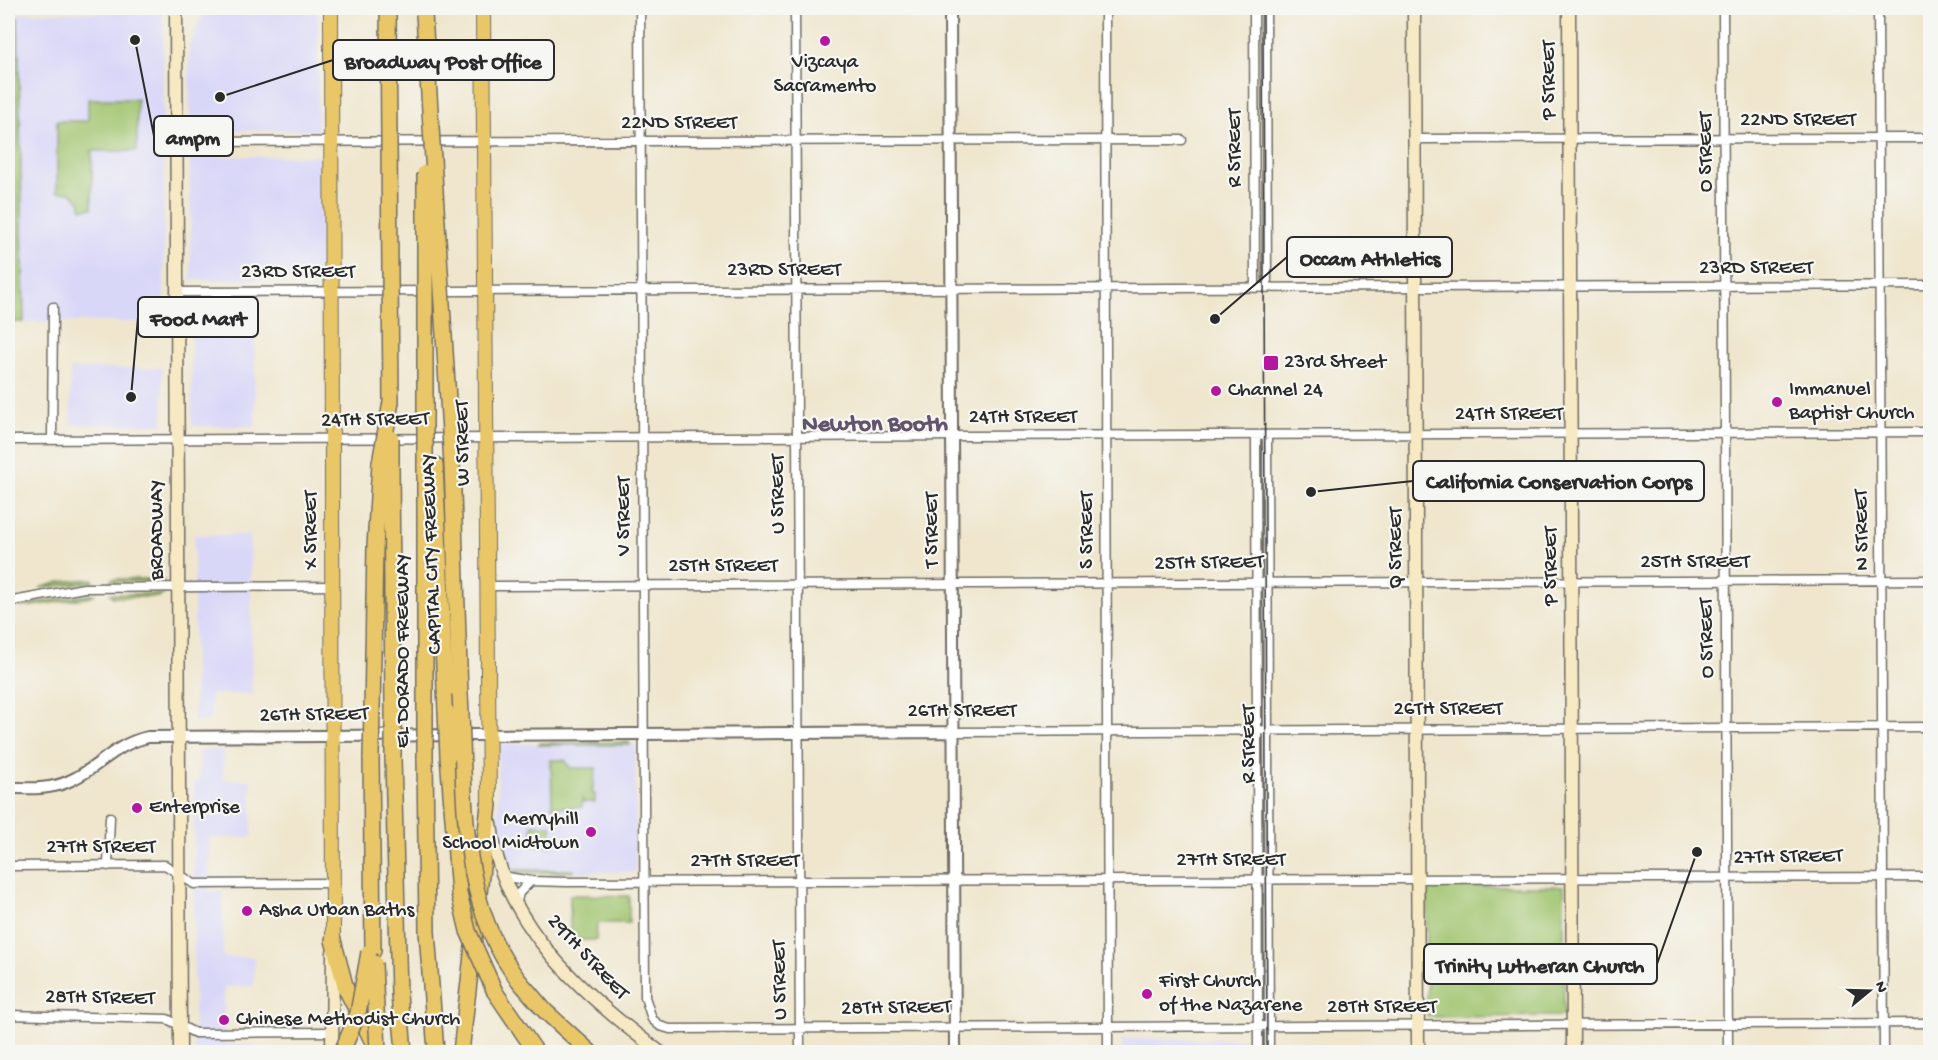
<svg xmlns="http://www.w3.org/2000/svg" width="1938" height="1060" font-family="'Gochi Hand',sans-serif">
  <rect width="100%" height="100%" fill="#f6f6f2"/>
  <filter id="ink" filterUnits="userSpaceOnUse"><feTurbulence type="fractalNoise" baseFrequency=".0167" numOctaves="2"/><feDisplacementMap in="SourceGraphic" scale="12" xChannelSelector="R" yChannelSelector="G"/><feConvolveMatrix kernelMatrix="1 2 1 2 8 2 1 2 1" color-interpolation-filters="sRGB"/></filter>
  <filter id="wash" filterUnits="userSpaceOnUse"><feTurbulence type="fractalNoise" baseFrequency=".008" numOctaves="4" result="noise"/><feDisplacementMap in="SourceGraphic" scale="24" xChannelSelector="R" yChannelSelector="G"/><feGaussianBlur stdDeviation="1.35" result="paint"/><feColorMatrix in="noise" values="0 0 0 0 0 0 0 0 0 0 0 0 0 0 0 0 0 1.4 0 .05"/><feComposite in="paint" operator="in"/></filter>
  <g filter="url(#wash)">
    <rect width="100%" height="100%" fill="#efe6cd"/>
    <!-- built -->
    <path fill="#d9d7f8" d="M 318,8 L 318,130 L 190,131 L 189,47 L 204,9 Z
      M 163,12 L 164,322 L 24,322 L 18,13 Z
      M 320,156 L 320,278 L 191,280 L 190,157 Z
      M 191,304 L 254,304 L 255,426 L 192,426 Z
      M 162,368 L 163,424 L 71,425 L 70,369 Z
      M 194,535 L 250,535 L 252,694 L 211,694 L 210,721 L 194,721 Z
      M 498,743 L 635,744 L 636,872 L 507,872 L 498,838 Z
      M 199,750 L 223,750 L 223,780 L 251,780 L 252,837 L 209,838 L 209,891 L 223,892 L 223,957 L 254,957 L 254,986 L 224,987 L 224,1044 L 254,1045 L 254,1052 L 194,1052 L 194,782 L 199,782 Z
      M 1122,1039 L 1250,1039 L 1250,1052 L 1122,1052 Z"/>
    <!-- green -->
    <path fill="#a1c56f" stroke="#66784d" stroke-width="1.5" d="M 8,18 L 18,18 L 24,322 L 8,322 Z
      M 88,99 L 137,99 L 137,151 L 92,151 L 92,208 L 82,209 L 80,201 L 70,192 L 57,192 L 57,121 L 88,121 Z
      M 92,579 L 94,582 L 40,588 L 60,582 Z
      M 112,579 L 161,579 L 164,581 L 110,582 Z
      M 94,594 L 91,597 L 31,606 L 21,607 L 20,605 Z
      M 110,594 L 164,594 L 160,597 L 113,597 Z
      M 629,742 L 630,745 L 539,745 L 540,743 Z
      M 551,760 L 565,760 L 570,768 L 596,768 L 592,793 L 595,794 L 595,802 L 584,802 L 582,799 L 582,807 L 552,807 Z
      M 532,825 L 551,825 L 553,846 L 532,846 Z
      M 515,870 L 574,870 L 573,872 L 515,873 Z
      M 1427,886 L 1564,886 L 1564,1016 L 1427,1017 Z
      M 570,895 L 629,896 L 629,923 L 597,923 L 596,940 L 570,940 Z"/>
  </g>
  <g filter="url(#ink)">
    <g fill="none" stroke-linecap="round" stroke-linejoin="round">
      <defs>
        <path id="minor" d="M 640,8 L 645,997 L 652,1019 L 660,1026 L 670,1029 L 1930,1023
          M 795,8 L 800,1052
          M 1105,8 L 1108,1052
          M 1254,8 L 1255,288
          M 1266,8 L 1267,288
          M 1723,8 L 1728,1052
          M 1878,8 L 1884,1052
          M 1414,139 L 1930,138
          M 177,142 L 1182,140
          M 178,292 L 1930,285
          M 1256,435 L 1258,1052
          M 1267,435 L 1269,1052
          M 8,440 L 1930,432
          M 52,440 L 53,307
          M 488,586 L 1930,580
          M 8,602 L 84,588 L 334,586
          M 953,732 L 1930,727
          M 8,866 L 165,865 L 194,884 L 333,883
          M 108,866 L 110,817
          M 502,876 L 531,881 L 566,882 L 1930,877
          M 516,905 L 519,893 L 531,881
          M 8,1015 L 167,1019 L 195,1033 L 332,1032"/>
        <path id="tertiary" d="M 950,8 L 955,1052
          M 8,788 C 28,788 48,790 67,782 C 99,769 112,745 148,737 L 953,732"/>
        <path id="secondary" d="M 176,8 L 180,1052
          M 1414,8 L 1418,1052
          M 1569,8 L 1573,1052
          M 491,824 C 500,923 585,997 660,1052
          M 332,1052 L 333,952"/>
        <path id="primary" d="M 331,8 L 333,940
          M 483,8 L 489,805"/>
        <path id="motorway" d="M 391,463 L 393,712
          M 425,464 L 425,712
          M 452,464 L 460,694
          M 435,465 L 446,711
          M 372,711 L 375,547 L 380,463
          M 448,756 L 459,893
          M 371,757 L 373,951
          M 393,758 L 399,994 L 404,1052
          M 425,758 L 427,932 L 436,1052
          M 333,940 L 346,989 L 378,1052
          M 520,982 L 545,1011 L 590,1052
          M 495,992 L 536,1052
          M 461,1052 L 489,805"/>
      </defs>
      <!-- minor casing -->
      <use href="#minor" stroke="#706c64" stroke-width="11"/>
      <!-- tertiary casing -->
      <use href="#tertiary" stroke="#706c64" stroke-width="14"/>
      <!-- secondary casing -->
      <use href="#secondary" stroke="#706c64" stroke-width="15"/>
      <!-- primary casing -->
      <use href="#primary" stroke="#706c64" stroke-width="16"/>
      <!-- motorway casing -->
      <use href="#motorway" stroke="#706c64" stroke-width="18"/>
      <!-- minor -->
      <use href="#minor" stroke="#fff" stroke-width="8"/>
      <!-- tertiary -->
      <use href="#tertiary" stroke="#fff" stroke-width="10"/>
      <!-- secondary -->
      <use href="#secondary" stroke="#f6e9c3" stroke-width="12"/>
      <!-- primary -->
      <use href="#primary" stroke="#e9c769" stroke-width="14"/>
      <!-- motorway -->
      <use href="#motorway" stroke="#e9c769" stroke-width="15"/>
      <!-- tram -->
      <path stroke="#2b2b2b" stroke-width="1.5" d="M 1263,8 L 1267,1052"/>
      <defs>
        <path id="motorway-bridge" d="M 424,14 L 452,464
          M 425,173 L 425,464
          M 391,438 L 391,463
          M 380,463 L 391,402 L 388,8
          M 460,694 C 466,790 456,902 520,982
          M 446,711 L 448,756
          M 393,712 L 393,758
          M 425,712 L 425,758
          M 371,757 L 372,711
          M 459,893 L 468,931 L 495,992
          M 374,963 L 378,1052
          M 342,1052 L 358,1013 L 369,952"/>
      </defs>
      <!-- motorway-bridge casing -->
      <use href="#motorway-bridge" stroke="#706c64" stroke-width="18" stroke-linecap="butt"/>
      <!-- motorway-bridge -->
      <use href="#motorway-bridge" stroke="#e9c769" stroke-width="15"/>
    </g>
  </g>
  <!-- markers -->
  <g fill="#b5179e" stroke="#f6f6f2" stroke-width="2">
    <circle cx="825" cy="41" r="6"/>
    <rect x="1263" y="355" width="16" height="16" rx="3"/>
    <circle cx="1216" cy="391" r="6"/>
    <circle cx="1777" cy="402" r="6"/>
    <circle cx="137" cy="808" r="6"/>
    <circle cx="591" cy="832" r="6"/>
    <circle cx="247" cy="911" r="6"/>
    <circle cx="1147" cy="994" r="6"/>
    <circle cx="224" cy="1020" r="6"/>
  </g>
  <g text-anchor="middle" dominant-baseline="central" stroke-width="4.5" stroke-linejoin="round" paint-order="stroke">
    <!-- poi labels -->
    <g font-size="21" fill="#2b2b2b" stroke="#f6f6f2" text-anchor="start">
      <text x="825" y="63" text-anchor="middle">Vizcaya<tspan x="825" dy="24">Sacramento</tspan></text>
      <text x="1284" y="363">23rd Street</text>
      <text x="1789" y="390">Immanuel<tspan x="1789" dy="24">Baptist Church</tspan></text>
      <text x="1228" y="391">Channel 24</text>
      <text x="149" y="808">Enterprise</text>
      <text x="579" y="820" text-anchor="end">Merryhill<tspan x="579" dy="24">School Midtown</tspan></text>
      <text x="259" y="911">Asha Urban Baths</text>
      <text x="1159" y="982">First Church<tspan x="1159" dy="24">of the Nazarene</tspan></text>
      <text x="236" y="1020">Chinese Methodist Church</text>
    </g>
    <!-- street labels -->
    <g font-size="21" fill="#2b2b2b" stroke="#f6f6f2">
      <text transform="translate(1550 80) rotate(-90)">P STREET</text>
      <text x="1798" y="121">22ND STREET</text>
      <text x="679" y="124">22ND STREET</text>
      <text transform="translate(1236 148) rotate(-90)">R STREET</text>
      <text transform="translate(1707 152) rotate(-90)">O STREET</text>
      <text x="1756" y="269">23RD STREET</text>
      <text x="784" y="271">23RD STREET</text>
      <text x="298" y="273">23RD STREET</text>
      <text x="1509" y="415">24TH STREET</text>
      <text x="1023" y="418">24TH STREET</text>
      <text transform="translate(375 421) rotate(-1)">24TH STREET</text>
      <text transform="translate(464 443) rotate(-91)">W STREET</text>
      <text transform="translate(779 494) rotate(-90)">U STREET</text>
      <text transform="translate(625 516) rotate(-90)">V STREET</text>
      <text transform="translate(158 530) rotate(-90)">BROADWAY</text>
      <text transform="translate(312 530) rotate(-90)">X STREET</text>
      <text transform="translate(933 530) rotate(-90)">T STREET</text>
      <text transform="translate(1088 530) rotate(-90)">S STREET</text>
      <text transform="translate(1863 530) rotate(-91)">N STREET</text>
      <text transform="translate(1397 548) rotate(-90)">Q STREET</text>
      <text transform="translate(433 554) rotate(-92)">CAPITAL CITY FREEWAY</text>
      <text x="1695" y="563">25TH STREET</text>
      <text transform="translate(1209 564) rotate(-1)">25TH STREET</text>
      <text transform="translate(1552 566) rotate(-90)">P STREET</text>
      <text x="723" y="567">25TH STREET</text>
      <text transform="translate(1708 638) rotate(-91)">O STREET</text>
      <text transform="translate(404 651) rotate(-90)">EL DORADO FREEWAY</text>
      <text x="1448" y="710">26TH STREET</text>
      <text x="962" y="712">26TH STREET</text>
      <text transform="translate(314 716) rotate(-1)">26TH STREET</text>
      <text transform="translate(1250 744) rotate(-90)">R STREET</text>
      <text x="101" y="848">27TH STREET</text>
      <text transform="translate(1788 858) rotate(-1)">27TH STREET</text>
      <text x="1231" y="861">27TH STREET</text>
      <text x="745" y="862">27TH STREET</text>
      <text transform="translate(587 958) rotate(47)">29TH STREET</text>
      <text transform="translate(781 980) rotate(-91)">U STREET</text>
      <text transform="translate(100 999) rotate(1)">28TH STREET</text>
      <text x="1382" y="1008">28TH STREET</text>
      <text transform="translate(896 1009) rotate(-1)">28TH STREET</text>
    </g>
    <!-- quarter labels -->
    <g font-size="24" font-weight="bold" fill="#62546a" stroke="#f6f6f2">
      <text x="875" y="425">Newton Booth</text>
    </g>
  </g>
  <!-- callouts -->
  <path fill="none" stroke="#2b2b2b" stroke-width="2" d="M220 97L333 60M135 40L154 136M1215 319L1287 257M131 397L138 317M1311 492L1413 481M1697 852L1657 964"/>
  <g fill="#2b2b2b" stroke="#f6f6f2" stroke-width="2">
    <circle cx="220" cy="97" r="6"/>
    <circle cx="135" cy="40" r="6"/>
    <circle cx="1215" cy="319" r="6"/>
    <circle cx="131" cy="397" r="6"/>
    <circle cx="1311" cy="492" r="6"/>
    <circle cx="1697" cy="852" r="6"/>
  </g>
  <g fill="#f6f6f2" stroke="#2b2b2b" stroke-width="2">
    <rect x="333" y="40" width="221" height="40" rx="6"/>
    <rect x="154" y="116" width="79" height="40" rx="6"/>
    <rect x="1287" y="237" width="165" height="40" rx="6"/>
    <rect x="138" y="297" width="120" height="40" rx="6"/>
    <rect x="1413" y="461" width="291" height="40" rx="6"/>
    <rect x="1424" y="944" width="233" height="40" rx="6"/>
  </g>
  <g font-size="22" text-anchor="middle" font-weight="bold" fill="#2b2b2b">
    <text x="443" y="68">Broadway Post Office</text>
    <text x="193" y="144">ampm</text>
    <text x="1370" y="265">Occam Athletics</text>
    <text x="198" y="325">Food Mart</text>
    <text x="1559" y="488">California Conservation Corps</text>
    <text x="1540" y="972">Trinity Lutheran Church</text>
  </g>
  <!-- margin -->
  <rect width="1938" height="1060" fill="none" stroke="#f6f6f2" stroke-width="30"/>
  <!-- north arrow -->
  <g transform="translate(1869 991) rotate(71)" stroke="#f6f6f2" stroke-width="4.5" paint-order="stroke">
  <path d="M0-4.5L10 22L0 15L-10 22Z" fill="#2b2b2b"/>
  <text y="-9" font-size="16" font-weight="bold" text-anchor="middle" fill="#2b2b2b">N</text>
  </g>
</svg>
